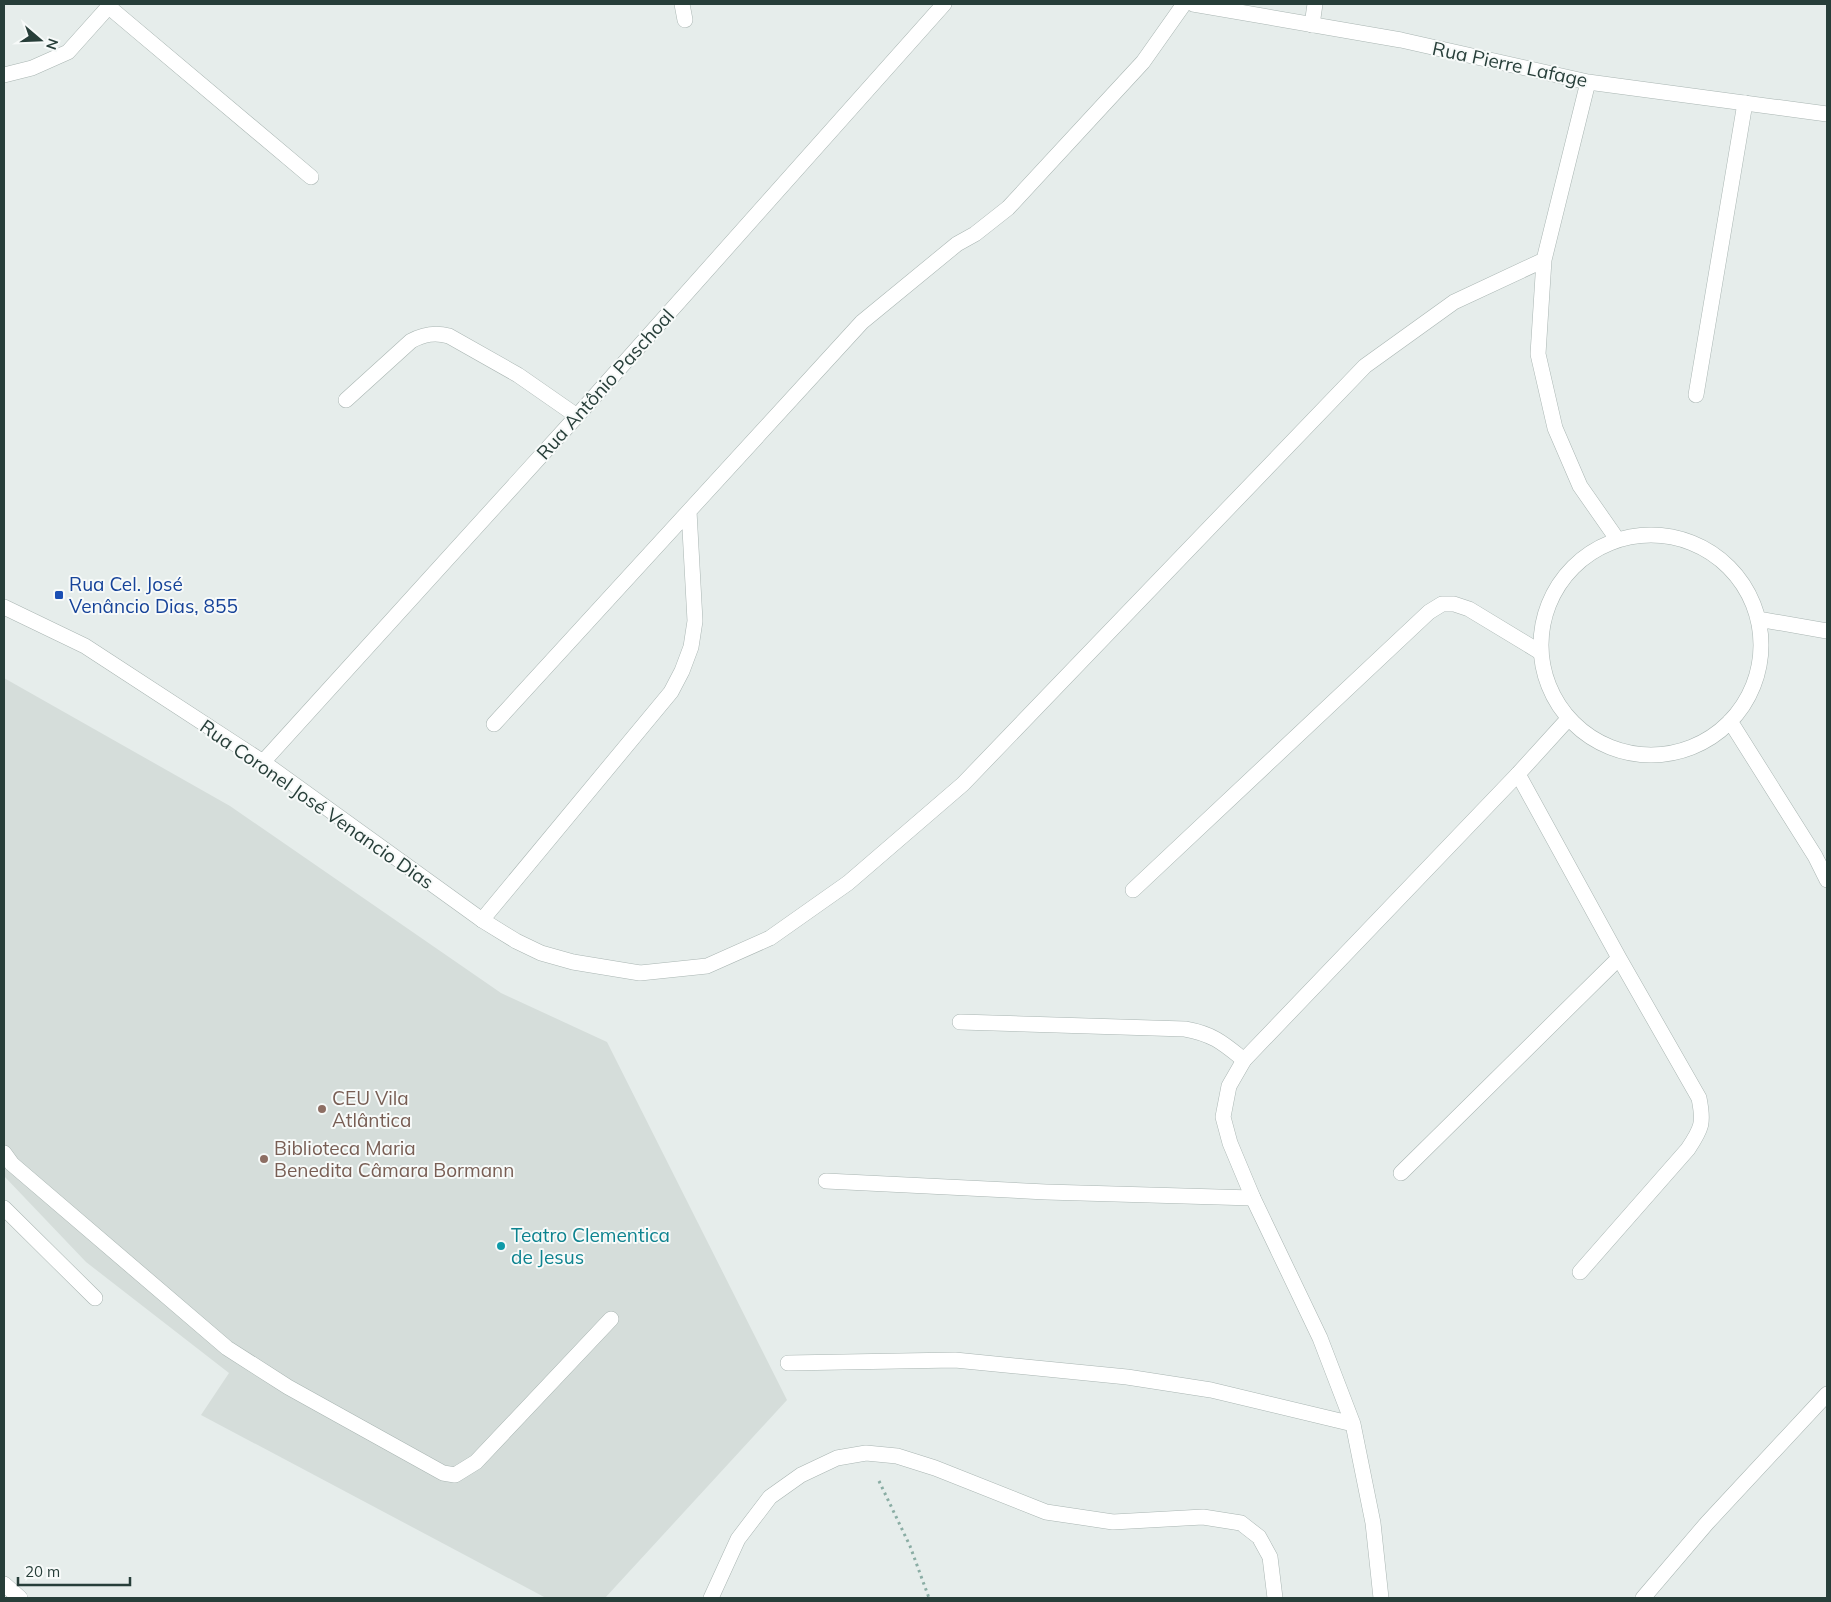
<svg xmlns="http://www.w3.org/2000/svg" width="1831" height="1602" font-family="Mulish,sans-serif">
  <rect width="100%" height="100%" fill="#e6edeb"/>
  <!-- built -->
  <path fill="#d5ddda" d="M 4,678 L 230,806 L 501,993 L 607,1042 L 787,1400 L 605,1598 L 546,1598 L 201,1415 L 229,1373 L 86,1262 L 4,1176 Z"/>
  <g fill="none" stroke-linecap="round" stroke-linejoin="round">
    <defs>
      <path id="service" d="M 682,4 L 685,20
        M 109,7 L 311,177
        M 1312,25 L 1315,4
        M 1696,395 L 1745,103
        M 346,400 L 411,341 C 424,334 435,332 449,336 L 518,375 L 577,416
        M 494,724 L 862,322 L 957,244 L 975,234 L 1008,208 L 1143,62 L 1184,4
        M 1518,774 L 1619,958 L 1699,1098 C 1704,1123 1702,1128 1688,1149 L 1580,1272
        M 1133,890 L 1429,612 L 1442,604 L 1454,604 L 1469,609 L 1540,652
        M 482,920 L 671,692 L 682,671 L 691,647 L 695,621 L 689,511
        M 960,1022 L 1185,1029 C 1213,1034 1223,1043 1244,1060
        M 4,1153 L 12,1164 L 227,1348 L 288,1387 L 443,1473 L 455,1475 L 476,1462 L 611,1319
        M 1401,1173 L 1619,958
        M 826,1181 L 1046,1192 L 1253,1198
        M 4,1208 L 95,1298"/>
      <path id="minor" d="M 1193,4 L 1401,40 L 1588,82 L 1827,114
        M 4,75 L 32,68 L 68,52 L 111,4
        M 1588,82 L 1544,260 L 1538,354 L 1555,428 L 1580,486 L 1617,539
        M1541 645a110 110 0 1 1 220 0a110 110 0 1 1-220 0Z
        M 4,607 L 85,646 L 263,762 L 482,920 L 516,941 L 541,953 L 573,962 L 640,973 L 707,966 L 770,938 L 848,883 L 963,784 L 1365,366 L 1454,302 L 1544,260
        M 1758,619 L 1827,631
        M 1730,721 L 1815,856 L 1827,880
        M 263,762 L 577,416 L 944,4
        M 788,1363 L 955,1360 L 1127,1377 L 1211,1390 L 1353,1424
        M 4,1584 L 20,1598
        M 711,1598 L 738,1539 L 770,1497 L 801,1475 L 837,1458 L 866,1453 L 897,1456 L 935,1468 L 1046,1512 L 1113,1522 L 1203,1517 L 1241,1523 L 1259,1537 L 1270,1557 L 1275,1598
        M 1381,1598 L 1373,1523 L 1353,1424 L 1320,1338 L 1253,1198 L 1230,1143 L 1223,1117 L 1229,1086 L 1244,1060 L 1518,774 L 1568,719
        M 1643,1598 L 1707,1523 L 1827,1394"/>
    </defs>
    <!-- service casing -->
    <use href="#service" stroke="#a9b5b2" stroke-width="16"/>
    <!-- minor casing -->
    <use href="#minor" stroke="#a9b5b2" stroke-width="16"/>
    <!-- path -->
    <path stroke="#8aada4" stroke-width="3" stroke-dasharray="2.5 4" stroke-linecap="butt" d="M 879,1481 L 910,1546 L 929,1598"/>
    <!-- service -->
    <use href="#service" stroke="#fff" stroke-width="15"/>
    <!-- minor -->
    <use href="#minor" stroke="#fff" stroke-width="15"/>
  </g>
  <!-- markers -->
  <rect fill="#1a4fb4" stroke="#f7faf9" stroke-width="2" x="54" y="590" width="10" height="10" rx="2.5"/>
  <g fill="#8d6e63" stroke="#f7faf9" stroke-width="2">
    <circle cx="322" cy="1109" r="5"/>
    <circle cx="264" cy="1159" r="5"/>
  </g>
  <circle fill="#0f9aa8" stroke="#f7faf9" stroke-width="2" cx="501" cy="1246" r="5"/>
  <g text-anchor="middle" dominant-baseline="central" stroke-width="4" stroke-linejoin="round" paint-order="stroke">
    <!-- street labels -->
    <g font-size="19" fill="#273e39" stroke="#f7faf9">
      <text transform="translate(1510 64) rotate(12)">Rua Pierre Lafage</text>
      <text transform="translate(605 384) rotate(-48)">Rua Antônio Paschoal</text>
      <text transform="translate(317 804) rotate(35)">Rua Coronel José Venancio Dias</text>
    </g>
    <!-- transit labels -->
    <g font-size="19" fill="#164399" stroke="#f7faf9" text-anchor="start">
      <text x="69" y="584">Rua Cel. José<tspan x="69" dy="22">Venâncio Dias, 855</tspan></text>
    </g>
    <!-- education labels -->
    <g font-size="19" fill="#785e54" stroke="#f7faf9" text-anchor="start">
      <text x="332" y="1098">CEU Vila<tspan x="332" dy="22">Atlântica</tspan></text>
      <text x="274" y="1148">Biblioteca Maria<tspan x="274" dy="22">Benedita Câmara Bormann</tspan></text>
    </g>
    <!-- culture labels -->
    <g font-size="19" fill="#0d838f" stroke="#f7faf9" text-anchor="start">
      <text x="511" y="1235">Teatro Clementica<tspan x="511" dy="22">de Jesus</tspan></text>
    </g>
  </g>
  <!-- border -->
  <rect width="1831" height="1602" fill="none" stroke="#273e39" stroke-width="10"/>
  <!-- north arrow -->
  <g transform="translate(40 40) rotate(109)" stroke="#f7faf9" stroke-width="4" paint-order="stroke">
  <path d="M0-4L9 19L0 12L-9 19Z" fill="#273e39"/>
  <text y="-8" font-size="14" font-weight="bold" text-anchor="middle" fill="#273e39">N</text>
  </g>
  <!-- scale -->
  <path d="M18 1577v8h112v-8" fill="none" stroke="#273e39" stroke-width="2.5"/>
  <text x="25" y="1577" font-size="15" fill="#273e39" stroke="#f7faf9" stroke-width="4" paint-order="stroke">20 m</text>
</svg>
